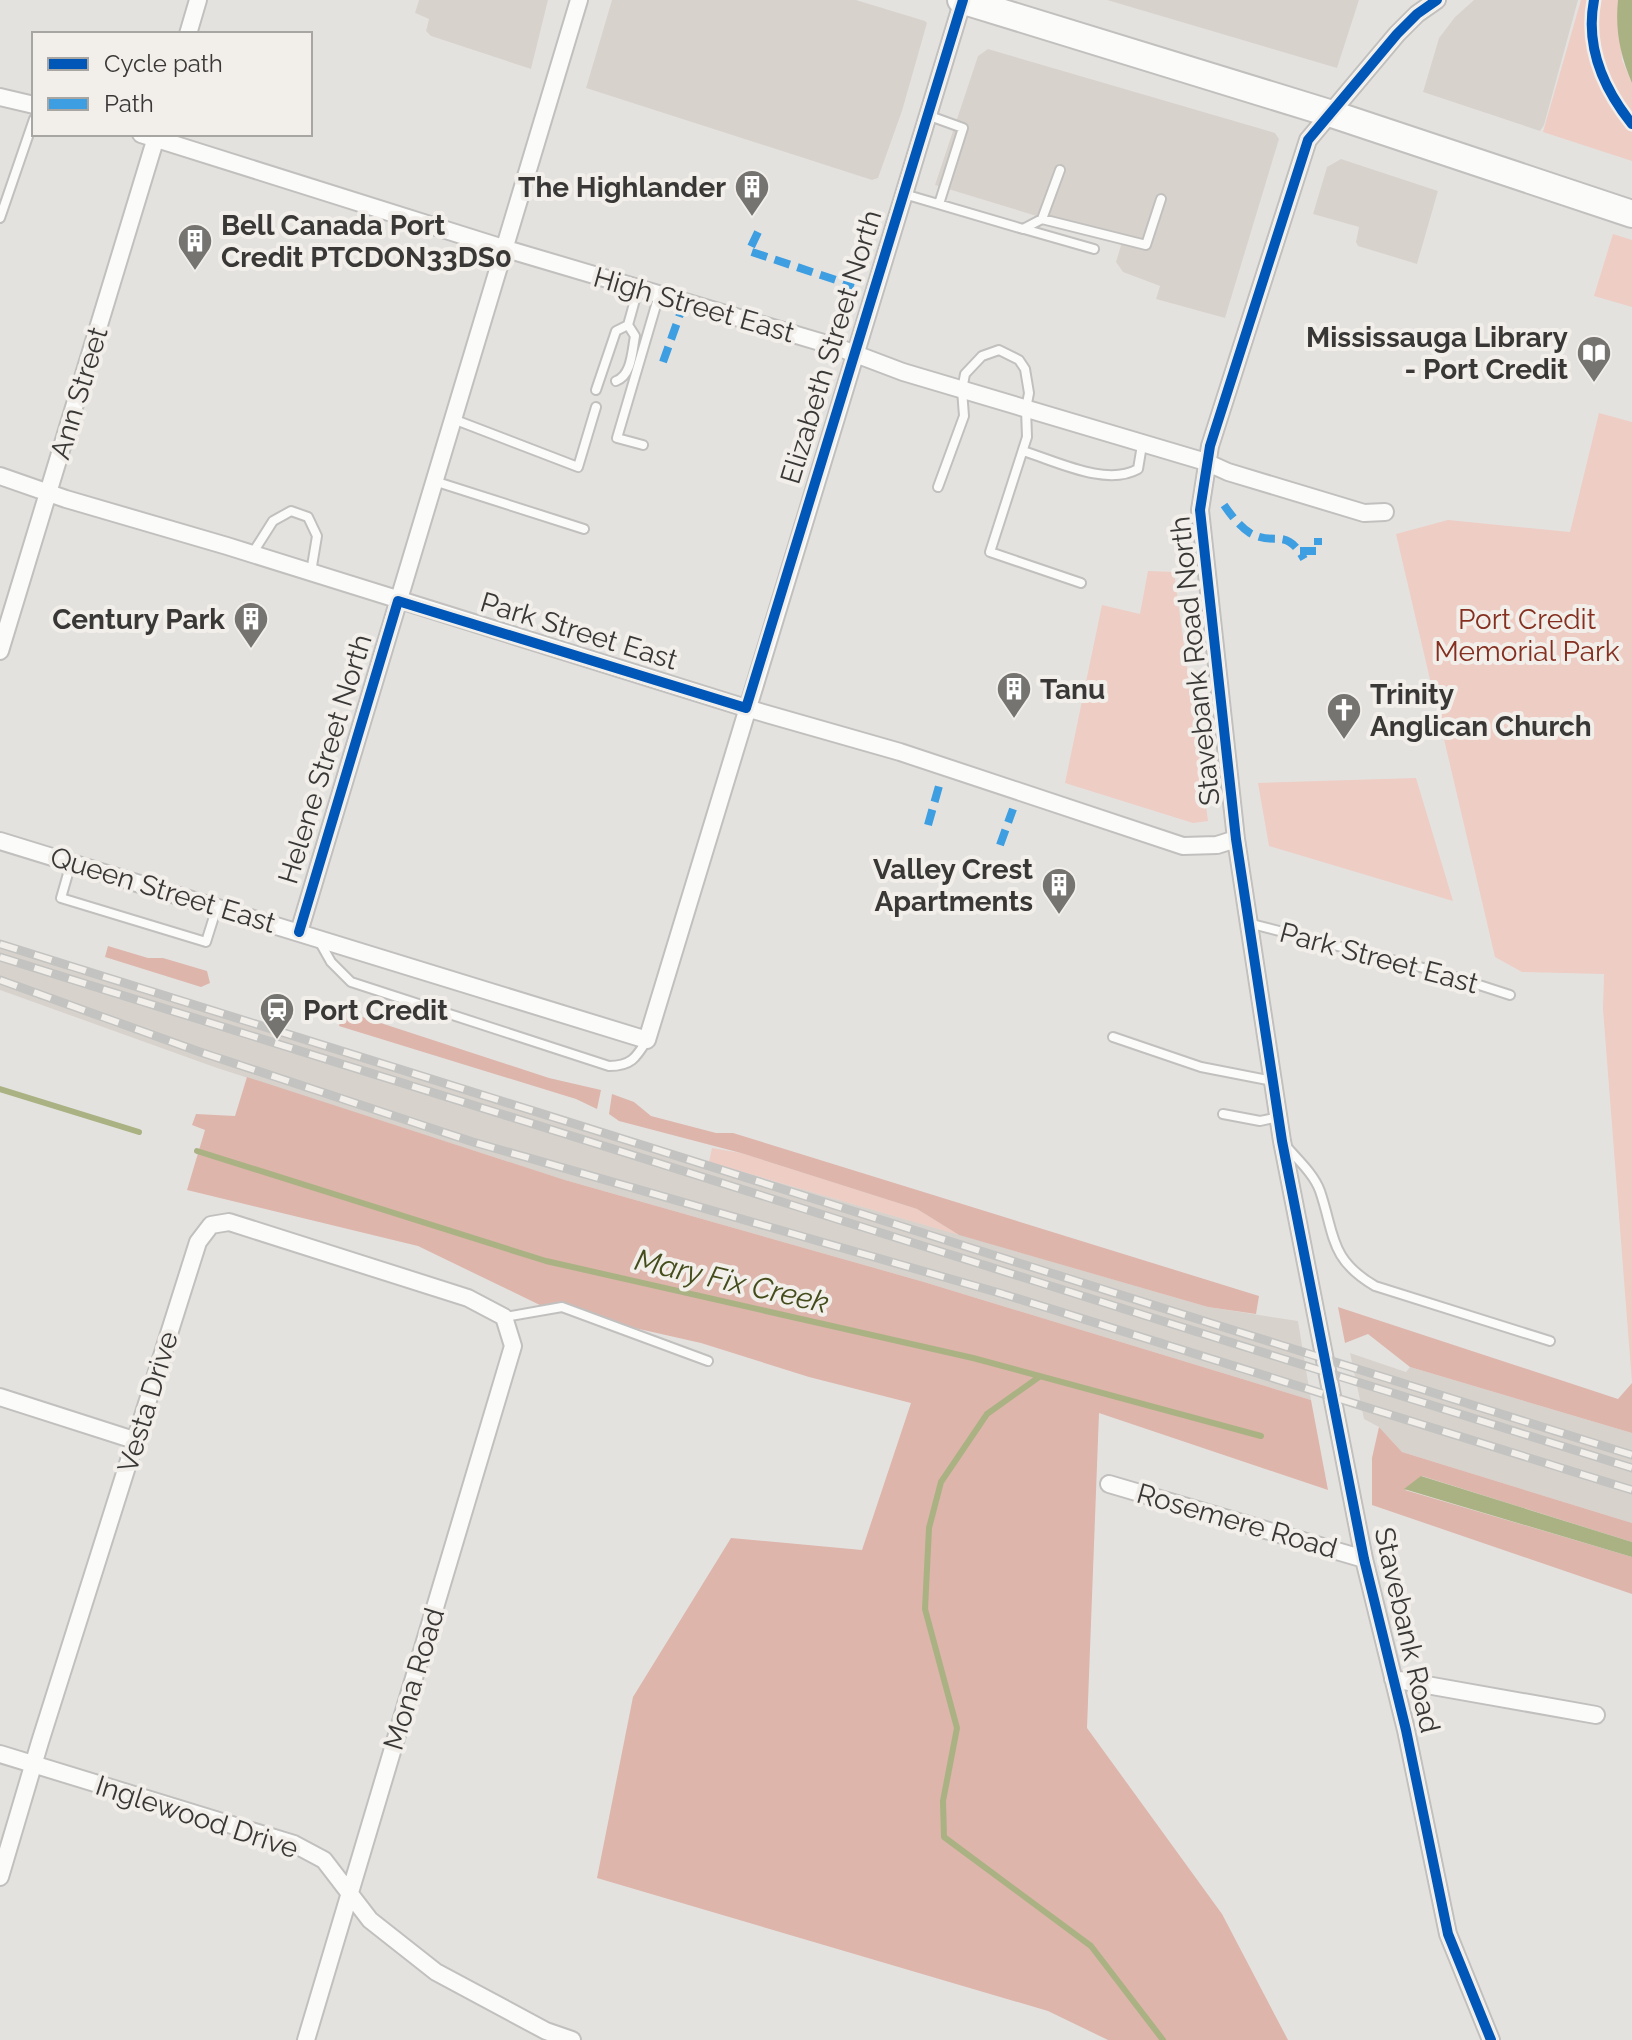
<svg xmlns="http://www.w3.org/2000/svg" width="1632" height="2040" font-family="Raleway,sans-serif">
  <rect width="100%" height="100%" fill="#e4e2df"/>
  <!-- built -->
  <path fill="#d8d2cc" d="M 419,0 L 548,0 L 531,69 L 431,36 L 426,31 L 429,19 L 415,13 Z
    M 612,0 L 856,0 L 925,21 L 927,23 L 902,111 L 878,178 L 872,180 L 586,88 Z
    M 1107,0 L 1359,0 L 1337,68 Z
    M 1474,0 L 1578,0 L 1544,125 L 1540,131 L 1423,92 L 1439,38 L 1455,17 Z
    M 988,49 L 1275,133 L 1279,139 L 1225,318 L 1156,299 L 1160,286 L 1123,272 L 1116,262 L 1122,242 L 935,185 L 978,56 Z
    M 1341,159 L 1438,191 L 1417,264 L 1358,246 L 1356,242 L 1359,227 L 1313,214 L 1327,167 Z
    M 0,940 L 709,1162 L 1208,1307 L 1298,1321 L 1311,1400 L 924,1282 L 565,1180 L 217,1068 L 0,990 Z
    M 1350,1353 L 1406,1372 L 1410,1367 L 1632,1433 L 1632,1523 L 1402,1452 L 1379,1427 L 1364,1419 Z"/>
  <!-- green -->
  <path fill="#eecdc5" d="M 1581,0 L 1618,0 L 1622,60 L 1632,83 L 1632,161 L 1543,132 Z
    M 1613,234 L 1632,240 L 1632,307 L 1594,296 Z
    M 1599,413 L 1632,422 L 1632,1383 L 1603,1009 L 1604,974 L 1522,972 L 1495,957 L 1396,534 L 1448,520 L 1570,532 Z
    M 1148,571 L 1174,572 L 1208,821 L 1193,823 L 1065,783 L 1102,605 L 1140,614 Z
    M 1416,778 L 1453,901 L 1269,846 L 1258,783 Z
    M 712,1148 L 741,1153 L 917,1209 L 959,1235 L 709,1162 Z"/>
  <!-- forest -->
  <path fill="#ddb5ab" d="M 108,946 L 148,958 L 163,958 L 207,971 L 210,983 L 201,987 L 105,957 Z
    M 344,1011 L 549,1078 L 601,1090 L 597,1109 L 576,1099 L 339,1026 Z
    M 247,1077 L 565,1180 L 924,1282 L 1311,1400 L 1328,1490 L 1099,1413 L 1087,1728 L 1222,1914 L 1288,2040 L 1108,2040 L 1048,2011 L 597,1878 L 633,1697 L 731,1538 L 862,1550 L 911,1403 L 809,1377 L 701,1343 L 546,1308 L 418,1246 L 187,1190 L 205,1130 L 192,1125 L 196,1114 L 235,1116 Z
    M 612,1094 L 634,1102 L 651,1116 L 716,1133 L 733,1133 L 1259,1296 L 1256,1314 L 1208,1307 L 959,1235 L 917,1209 L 741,1153 L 619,1121 L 609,1114 Z
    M 1338,1307 L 1618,1399 L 1632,1383 L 1632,1433 L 1410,1367 L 1368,1334 L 1345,1343 Z
    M 1379,1427 L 1402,1452 L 1632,1523 L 1632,1542 L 1422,1476 L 1405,1490 L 1632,1557 L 1632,1594 L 1372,1505 L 1372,1458 Z"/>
  <!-- water -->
  <path fill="#aab283" d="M 1618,0 L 1632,0 L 1632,83 C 1620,55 1615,30 1618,0 Z
    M 1421,1476 L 1632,1542 L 1632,1557 L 1404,1489 Z"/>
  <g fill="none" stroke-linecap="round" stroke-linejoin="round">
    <!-- stream -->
    <path stroke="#aab283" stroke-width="6" d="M 0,1089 L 139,1132
      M 197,1151 L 546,1261 L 973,1358 L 1261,1436
      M 1039,1377 L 987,1414 L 941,1482 L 929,1528 L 925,1609 L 957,1728 L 943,1801 L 944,1837 L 1091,1946 L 1163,2040"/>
    <defs>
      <path id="service" d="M 927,115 L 963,128 L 939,204
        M 904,194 L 1023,229 L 1042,219 L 1146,245 L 1161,199
        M 0,218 L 34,119
        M 1042,219 L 1060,170
        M 1024,229 L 1094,249
        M 616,381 C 632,375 632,351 635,336 L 628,325
        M 596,390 L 616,331 L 628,325 L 638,289
        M 453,419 L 578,467 L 596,407
        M 643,445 L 617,438 L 659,295
        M 1023,451 C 1056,461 1106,487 1138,469 L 1142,445
        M 434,481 L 584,529
        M 938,487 L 964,416 L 962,390 L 965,374 L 982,356 L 999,350 L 1019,360 L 1025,369 L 1029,393 L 1026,409 L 1027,437 L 990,552 L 1081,583
        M 252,554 L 273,521 L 291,511 L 308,517 L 317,536 L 311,572
        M 71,863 L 61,898 L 206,942 L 217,907
        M 1248,923 L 1439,972 L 1510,995
        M 318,939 L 331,962 L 351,982 L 609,1066 C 631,1066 636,1058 647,1040
        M 1113,1037 L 1201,1067 L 1273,1081
        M 1223,1114 L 1260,1121 L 1279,1117
        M 1286,1146 C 1297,1159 1314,1174 1320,1191 C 1335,1235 1329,1259 1375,1286 L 1550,1341
        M 505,1317 L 562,1307 L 708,1361"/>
      <path id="minor" d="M 1437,0 L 1417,14 L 1397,34 L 1308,140 L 1210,446 L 1200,510 L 1236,839 L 1282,1141 L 1364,1559 L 1406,1730 L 1448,1934 L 1491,2040
        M 188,34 L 198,0
        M 0,97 L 34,105
        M 141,134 L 503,248 L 837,347 L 903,372 L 1206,462 L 1228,472 L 1364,513 L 1385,512
        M 0,476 L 66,499 L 227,546 L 746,708 L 900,752 L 1183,846 L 1217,845 L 1236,839
        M 0,651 L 157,134
        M 0,841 L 647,1040 L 963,0
        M 299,932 L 579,0
        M 0,1397 L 137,1441
        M 1109,1484 L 1364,1559
        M 1393,1679 L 1596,1715
        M 0,1754 L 294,1844 L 324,1860 L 370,1920 L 436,1972 L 546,2031 L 572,2040
        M 0,1877 L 40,1742 L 198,1242 L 211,1225 L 229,1222 L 468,1298 L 504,1317 L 513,1346 L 306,2040"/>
      <path id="primary" d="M 961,0 L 1332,114 L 1632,214"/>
    </defs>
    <!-- service casing -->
    <use href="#service" stroke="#c1c0be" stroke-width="12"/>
    <!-- minor casing -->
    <use href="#minor" stroke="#c1c0be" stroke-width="20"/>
    <!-- primary casing -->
    <use href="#primary" stroke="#c1c0be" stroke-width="30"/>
    <!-- service -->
    <use href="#service" stroke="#fbfbfa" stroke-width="8"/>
    <!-- minor -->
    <use href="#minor" stroke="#fbfbfa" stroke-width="16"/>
    <!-- primary -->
    <use href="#primary" stroke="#fbfbfa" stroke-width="26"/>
    <defs>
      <path id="rail" d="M 0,944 L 1632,1455
        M 0,957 L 1632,1468
        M 0,980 L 200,1052 L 473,1142 L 1003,1294 L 1632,1490"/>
    </defs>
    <!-- rail casing -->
    <use href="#rail" stroke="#c3c3c1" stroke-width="9"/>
    <!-- rail -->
    <use href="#rail" stroke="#f2efeb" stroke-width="6" stroke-dasharray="18" stroke-linecap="butt"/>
    <!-- quiet -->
    <path stroke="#3e9ee2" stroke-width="8" stroke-dasharray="16 8" stroke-linecap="butt" d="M 758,232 L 749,251 L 854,286
      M 663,362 L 684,303
      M 1224,505 C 1231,515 1240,527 1250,533 C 1276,547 1285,526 1304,559
      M 1300,551 L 1318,551 L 1318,538
      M 928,825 L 939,786
      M 1000,845 L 1013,809"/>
    <defs>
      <path id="cycleway" d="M 1437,0 L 1417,14 L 1397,34 L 1308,140 L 1210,446 L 1200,510 L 1236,839 L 1282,1141 L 1364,1559 L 1406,1730 L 1448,1934 L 1491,2040
        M 1594,0 C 1585,47 1603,88 1632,124
        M 299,932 L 398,601 L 746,708 L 963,0"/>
    </defs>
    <!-- cycleway casing -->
    <use href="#cycleway" stroke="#f2efeb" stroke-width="15"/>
    <!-- cycleway -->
    <use href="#cycleway" stroke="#0057b8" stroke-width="10"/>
  </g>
  <!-- icons -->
  <defs>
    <symbol id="building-pin" viewBox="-11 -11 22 30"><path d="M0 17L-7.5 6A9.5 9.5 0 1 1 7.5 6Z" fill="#757471" stroke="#f2efeb"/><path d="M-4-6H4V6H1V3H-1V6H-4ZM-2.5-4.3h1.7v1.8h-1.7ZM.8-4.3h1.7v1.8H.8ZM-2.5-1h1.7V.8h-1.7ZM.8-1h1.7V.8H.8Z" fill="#fff"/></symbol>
    <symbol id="library-pin" viewBox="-11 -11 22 30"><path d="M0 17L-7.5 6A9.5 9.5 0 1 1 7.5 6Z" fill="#757471" stroke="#f2efeb"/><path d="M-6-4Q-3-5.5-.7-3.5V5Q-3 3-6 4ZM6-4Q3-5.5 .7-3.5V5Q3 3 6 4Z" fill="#fff"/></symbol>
    <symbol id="church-pin" viewBox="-11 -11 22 30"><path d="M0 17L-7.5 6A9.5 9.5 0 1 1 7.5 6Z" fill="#757471" stroke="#f2efeb"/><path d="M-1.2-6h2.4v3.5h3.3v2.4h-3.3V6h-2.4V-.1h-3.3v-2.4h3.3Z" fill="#fff"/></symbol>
    <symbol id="station-pin" viewBox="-11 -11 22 30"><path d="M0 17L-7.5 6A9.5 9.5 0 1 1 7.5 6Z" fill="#757471" stroke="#f2efeb"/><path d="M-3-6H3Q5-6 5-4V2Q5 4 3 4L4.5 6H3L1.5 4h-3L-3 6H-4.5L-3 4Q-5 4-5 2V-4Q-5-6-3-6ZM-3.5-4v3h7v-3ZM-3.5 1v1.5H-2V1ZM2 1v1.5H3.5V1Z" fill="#fff"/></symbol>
  </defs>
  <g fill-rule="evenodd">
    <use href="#building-pin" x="732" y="167" width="40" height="54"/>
    <use href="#building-pin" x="175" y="221" width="40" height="54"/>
    <use href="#library-pin" x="1574" y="333" width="40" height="54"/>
    <use href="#building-pin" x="231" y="599" width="40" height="54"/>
    <use href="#building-pin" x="994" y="669" width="40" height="54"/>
    <use href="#church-pin" x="1324" y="690" width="40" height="54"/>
    <use href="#building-pin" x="1039" y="865" width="40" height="54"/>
    <use href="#station-pin" x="257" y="990" width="40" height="54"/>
  </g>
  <g text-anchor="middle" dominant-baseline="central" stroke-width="8" stroke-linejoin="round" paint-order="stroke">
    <!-- poi labels -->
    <g font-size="28" font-weight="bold" fill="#393836" stroke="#f2efeb" text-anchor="end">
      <text x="726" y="187">The Highlander</text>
      <text x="221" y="225" text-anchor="start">Bell Canada Port<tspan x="221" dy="32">Credit PTCDON33DS0</tspan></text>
      <text x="1568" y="337">Mississauga Library<tspan x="1568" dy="32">- Port Credit</tspan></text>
      <text x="225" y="619">Century Park</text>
      <text x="1040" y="689" text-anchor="start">Tanu</text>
      <text x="1370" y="694" text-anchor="start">Trinity<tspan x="1370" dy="32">Anglican Church</tspan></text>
      <text x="1033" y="869">Valley Crest<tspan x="1033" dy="32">Apartments</tspan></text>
      <text x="303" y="1010" text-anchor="start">Port Credit</text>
    </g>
    <!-- street labels -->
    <g font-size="28" fill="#393836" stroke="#f2efeb">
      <text transform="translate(694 305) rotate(16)">High Street East</text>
      <text transform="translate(831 347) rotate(-73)">Elizabeth Street North</text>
      <text transform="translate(79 393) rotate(-73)">Ann Street</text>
      <text transform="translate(579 631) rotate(17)">Park Street East</text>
      <text transform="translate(1195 661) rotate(-96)">Stavebank Road North</text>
      <text transform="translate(325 759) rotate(-73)">Helene Street North</text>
      <text transform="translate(163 890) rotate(17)">Queen Street East</text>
      <text transform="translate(1379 958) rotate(15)">Park Street East</text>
      <text transform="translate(148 1402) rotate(-73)">Vesta Drive</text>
      <text transform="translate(1237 1521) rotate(16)">Rosemere Road</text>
      <text transform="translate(1407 1630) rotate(77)">Stavebank Road</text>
      <text transform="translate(414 1679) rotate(-73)">Mona Road</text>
      <text transform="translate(197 1817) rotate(18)">Inglewood Drive</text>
    </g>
    <!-- park labels -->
    <g font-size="28" fill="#842f1f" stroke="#f2efeb">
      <text x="1527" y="619">Port Credit<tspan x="1527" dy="32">Memorial Park</tspan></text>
    </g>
    <!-- water labels -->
    <g font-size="30" font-style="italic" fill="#444c1b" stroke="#f2efeb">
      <text transform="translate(732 1281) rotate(13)">Mary Fix Creek</text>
    </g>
  </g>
  <!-- legend -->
  <rect x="32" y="32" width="280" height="104" fill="#f2efeb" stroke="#a8a6a3" stroke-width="2"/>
  <rect x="48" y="58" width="40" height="12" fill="#0057b8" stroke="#a8a6a3" stroke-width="2"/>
  <text x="104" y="72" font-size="24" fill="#393836">Cycle path</text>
  <rect x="48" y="98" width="40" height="12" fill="#3e9ee2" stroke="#a8a6a3" stroke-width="2"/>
  <text x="104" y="112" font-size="24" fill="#393836">Path</text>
</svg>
